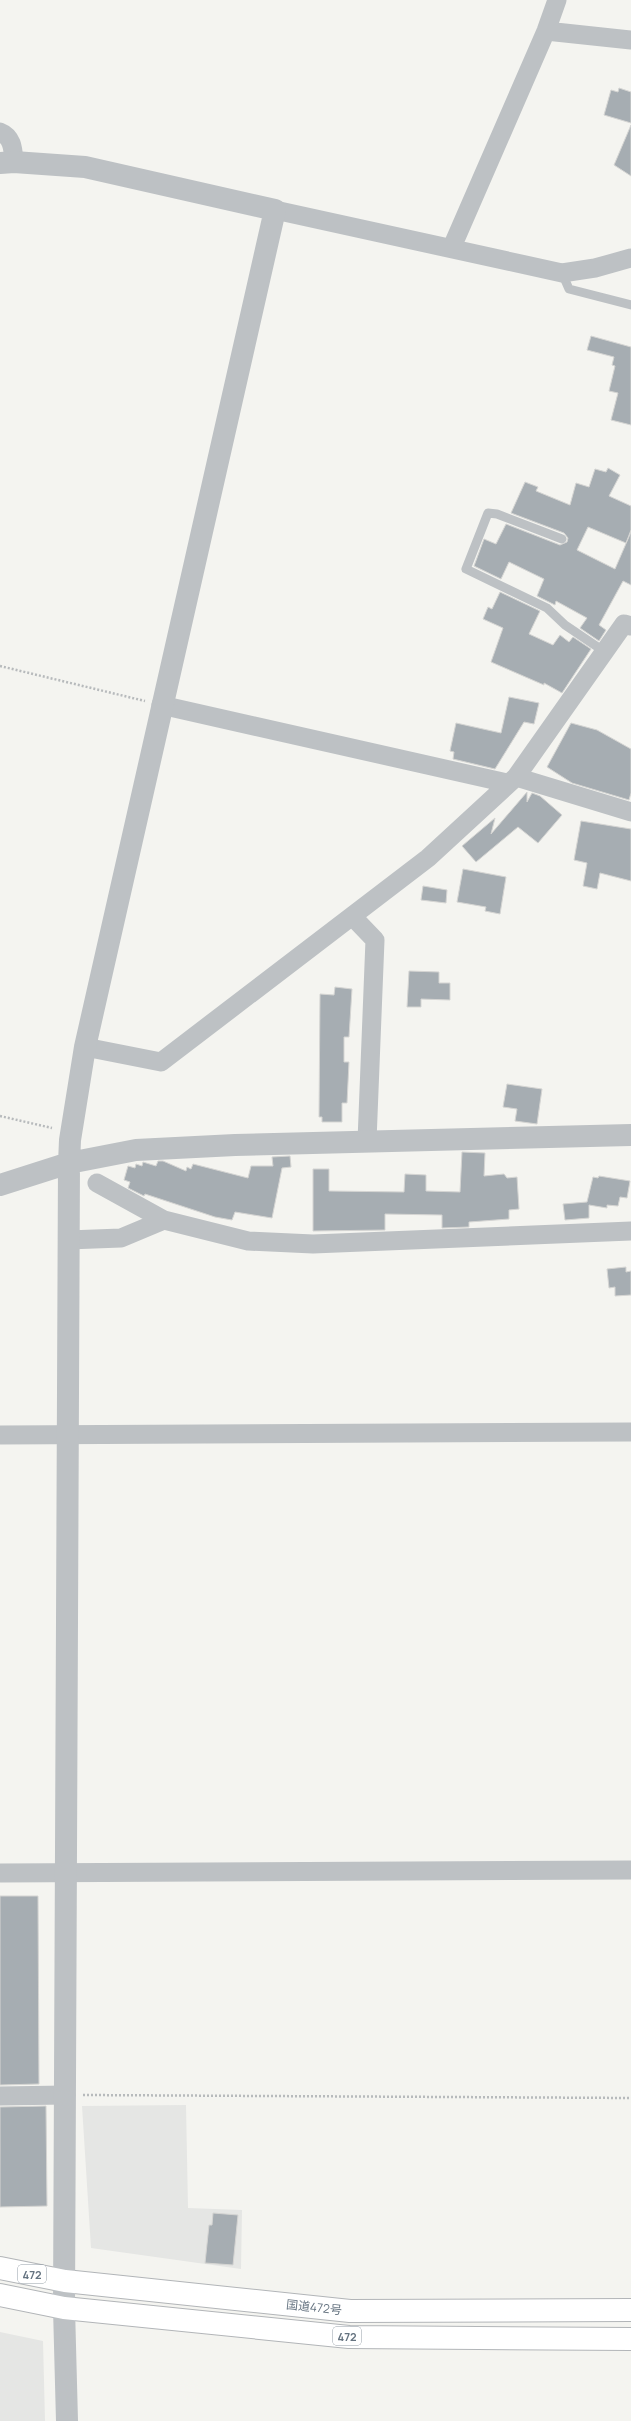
<svg xmlns="http://www.w3.org/2000/svg" width="631" height="2421" font-family="Manrope,'Noto Sans JP',sans-serif">
  <rect width="100%" height="100%" fill="#f4f4f0"/>
  <!-- built -->
  <path fill="#e5e6e4" d="M 186,2105 L 188,2208 L 242,2210 L 241,2269 L 91,2248 L 82,2106 Z
    M 0,2332 L 43,2341 L 45,2421 L 0,2421 Z"/>
  <!-- building -->
  <path fill="#a6adb2" stroke="#d5d5d3" d="M 619,88 L 631,92 L 631,123 L 604,115 L 611,90 L 618,92 Z
    M 631,125 L 631,176 L 614,165 Z
    M 591,336 L 631,347 L 631,425 L 611,420 L 618,393 L 609,391 L 615,366 L 612,365 L 614,357 L 587,350 Z
    M 608,468 L 620,475 L 609,496 L 631,506 L 631,530 L 626,543 L 588,527 L 577,550 L 615,569 L 631,532 L 631,585 L 623,581 L 599,625 L 606,630 L 599,641 L 580,628 L 587,618 L 556,601 L 555,605 L 537,596 L 544,579 L 509,562 L 501,579 L 474,566 L 484,539 L 496,544 L 506,524 L 560,545 L 567,542 L 568,538 L 564,533 L 511,513 L 525,482 L 538,487 L 536,491 L 570,505 L 576,483 L 589,487 L 595,469 L 606,472 Z
    M 500,592 L 540,611 L 529,634 L 553,645 L 560,635 L 569,642 L 573,637 L 591,649 L 562,693 L 544,683 L 544,685 L 491,662 L 503,628 L 483,619 L 488,607 L 492,609 Z
    M 509,697 L 539,703 L 534,724 L 524,722 L 495,769 L 453,759 L 454,752 L 450,751 L 456,723 L 501,733 Z
    M 571,723 L 597,730 L 631,749 L 631,793 L 629,800 L 572,783 L 547,767 Z
    M 527,792 L 527,802 L 532,793 L 540,796 L 562,815 L 538,843 L 518,827 L 476,862 L 462,846 L 495,818 L 491,834 Z
    M 581,821 L 631,829 L 631,881 L 600,873 L 597,889 L 583,886 L 587,863 L 574,860 Z
    M 463,869 L 506,877 L 500,914 L 485,911 L 486,907 L 457,902 Z
    M 423,886 L 447,890 L 446,903 L 421,900 Z
    M 409,971 L 439,972 L 439,983 L 450,983 L 450,1000 L 421,999 L 421,1007 L 407,1007 Z
    M 335,987 L 352,989 L 349,1037 L 344,1037 L 344,1062 L 349,1062 L 347,1103 L 342,1103 L 342,1122 L 322,1122 L 322,1117 L 319,1117 L 320,994 L 334,995 Z
    M 507,1084 L 542,1089 L 537,1124 L 515,1121 L 517,1109 L 503,1107 Z
    M 462,1152 L 485,1153 L 484,1176 L 504,1174 L 507,1178 L 517,1177 L 519,1209 L 509,1210 L 509,1219 L 469,1222 L 469,1227 L 442,1228 L 442,1215 L 385,1214 L 385,1230 L 313,1231 L 313,1169 L 329,1169 L 329,1191 L 404,1192 L 405,1174 L 426,1175 L 426,1191 L 460,1192 Z
    M 290,1156 L 291,1167 L 282,1168 L 272,1218 L 235,1212 L 232,1220 L 215,1217 L 145,1194 L 144,1196 L 128,1188 L 130,1182 L 124,1180 L 128,1166 L 135,1168 L 136,1164 L 142,1166 L 143,1162 L 156,1166 L 158,1161 L 163,1161 L 186,1171 L 187,1167 L 191,1169 L 193,1164 L 248,1178 L 251,1166 L 273,1166 L 272,1157 Z
    M 599,1176 L 630,1181 L 627,1198 L 620,1197 L 618,1206 L 607,1205 L 607,1208 L 589,1205 L 589,1218 L 565,1220 L 563,1204 L 587,1202 L 593,1177 L 598,1178 Z
    M 626,1267 L 626,1272 L 631,1271 L 631,1295 L 615,1296 L 615,1287 L 609,1288 L 607,1269 Z
    M 0,1896 L 38,1896 L 39,2084 L 0,2085 Z
    M 46,2106 L 47,2206 L 0,2207 L 0,2107 Z
    M 213,2213 L 238,2215 L 233,2265 L 205,2263 L 209,2225 L 212,2225 Z"/>
  <g fill="none" stroke-linecap="round" stroke-linejoin="round">
    <defs>
      <path id="trunk" d="M 0,2268 L 65,2281 L 350,2311 L 631,2310
        M 0,2295 L 64,2308 L 349,2337 L 631,2339"/>
    </defs>
    <!-- trunk casing -->
    <use href="#trunk" stroke="#b2b5b8" stroke-width="24"/>
    <!-- path -->
    <path stroke="#b7babc" stroke-width="2.5" stroke-dasharray="2 2" stroke-linecap="butt" d="M 0,666 L 145,701
      M 0,1116 L 52,1128
      M 83,2095 L 631,2098"/>
    <!-- service -->
    <path stroke="#bdc1c4" stroke-width="9" d="M 562,273 L 569,289 L 631,305
      M 562,539 L 497,514 L 488,513 L 466,569 L 547,608 L 565,625 L 605,652"/>
    <!-- minor -->
    <path stroke="#bdc1c4" stroke-width="19" d="M 546,31 L 631,40
      M 0,132 C 13,137 13,150 14,162
      M 275,210 L 562,273 L 595,268 L 631,258
      M 452,247 L 546,31 L 557,0
      M 161,705 L 507,783
      M 516,777 L 631,812
      M 352,916 L 375,940 L 367,1141
      M 85,1047 L 161,1062 L 428,858 L 516,777 L 624,624 L 631,626
      M 97,1183 L 164,1220 L 248,1241 L 313,1244 L 631,1231
      M 68,1240 L 121,1238 L 164,1220
      M 0,1435 L 631,1432
      M 0,1873 L 631,1870
      M 0,2096 L 66,2095"/>
    <!-- tertiary -->
    <path stroke="#bdc1c4" stroke-width="22" d="M 0,163 L 14,162 L 85,167 L 275,210 L 85,1047 L 70,1140 L 69,1163 L 64,2308 L 67,2421
      M 0,1185 L 69,1163 L 136,1150 L 235,1145 L 631,1135"/>
    <!-- trunk -->
    <use href="#trunk" stroke="#fff" stroke-width="22"/>
  </g>
  <g text-anchor="middle" dominant-baseline="central" stroke-width="4" stroke-linejoin="round" paint-order="stroke">
    <!-- shield labels -->
    <g fill="#fff" stroke="#939da6" stroke-width="1">
      <rect x="18" y="2265" width="28" height="18" rx="3"/>
      <rect x="333" y="2327" width="28" height="18" rx="3"/>
    </g>
    <g font-size="11" font-weight="bold" fill="#657380">
      <text x="32" y="2274">472</text>
      <text x="347" y="2336">472</text>
    </g>
    <!-- street labels -->
    <g font-size="12" fill="#657380" stroke="#fff">
      <text transform="translate(314 2307) rotate(6)">国道472号</text>
    </g>
  </g>
</svg>
